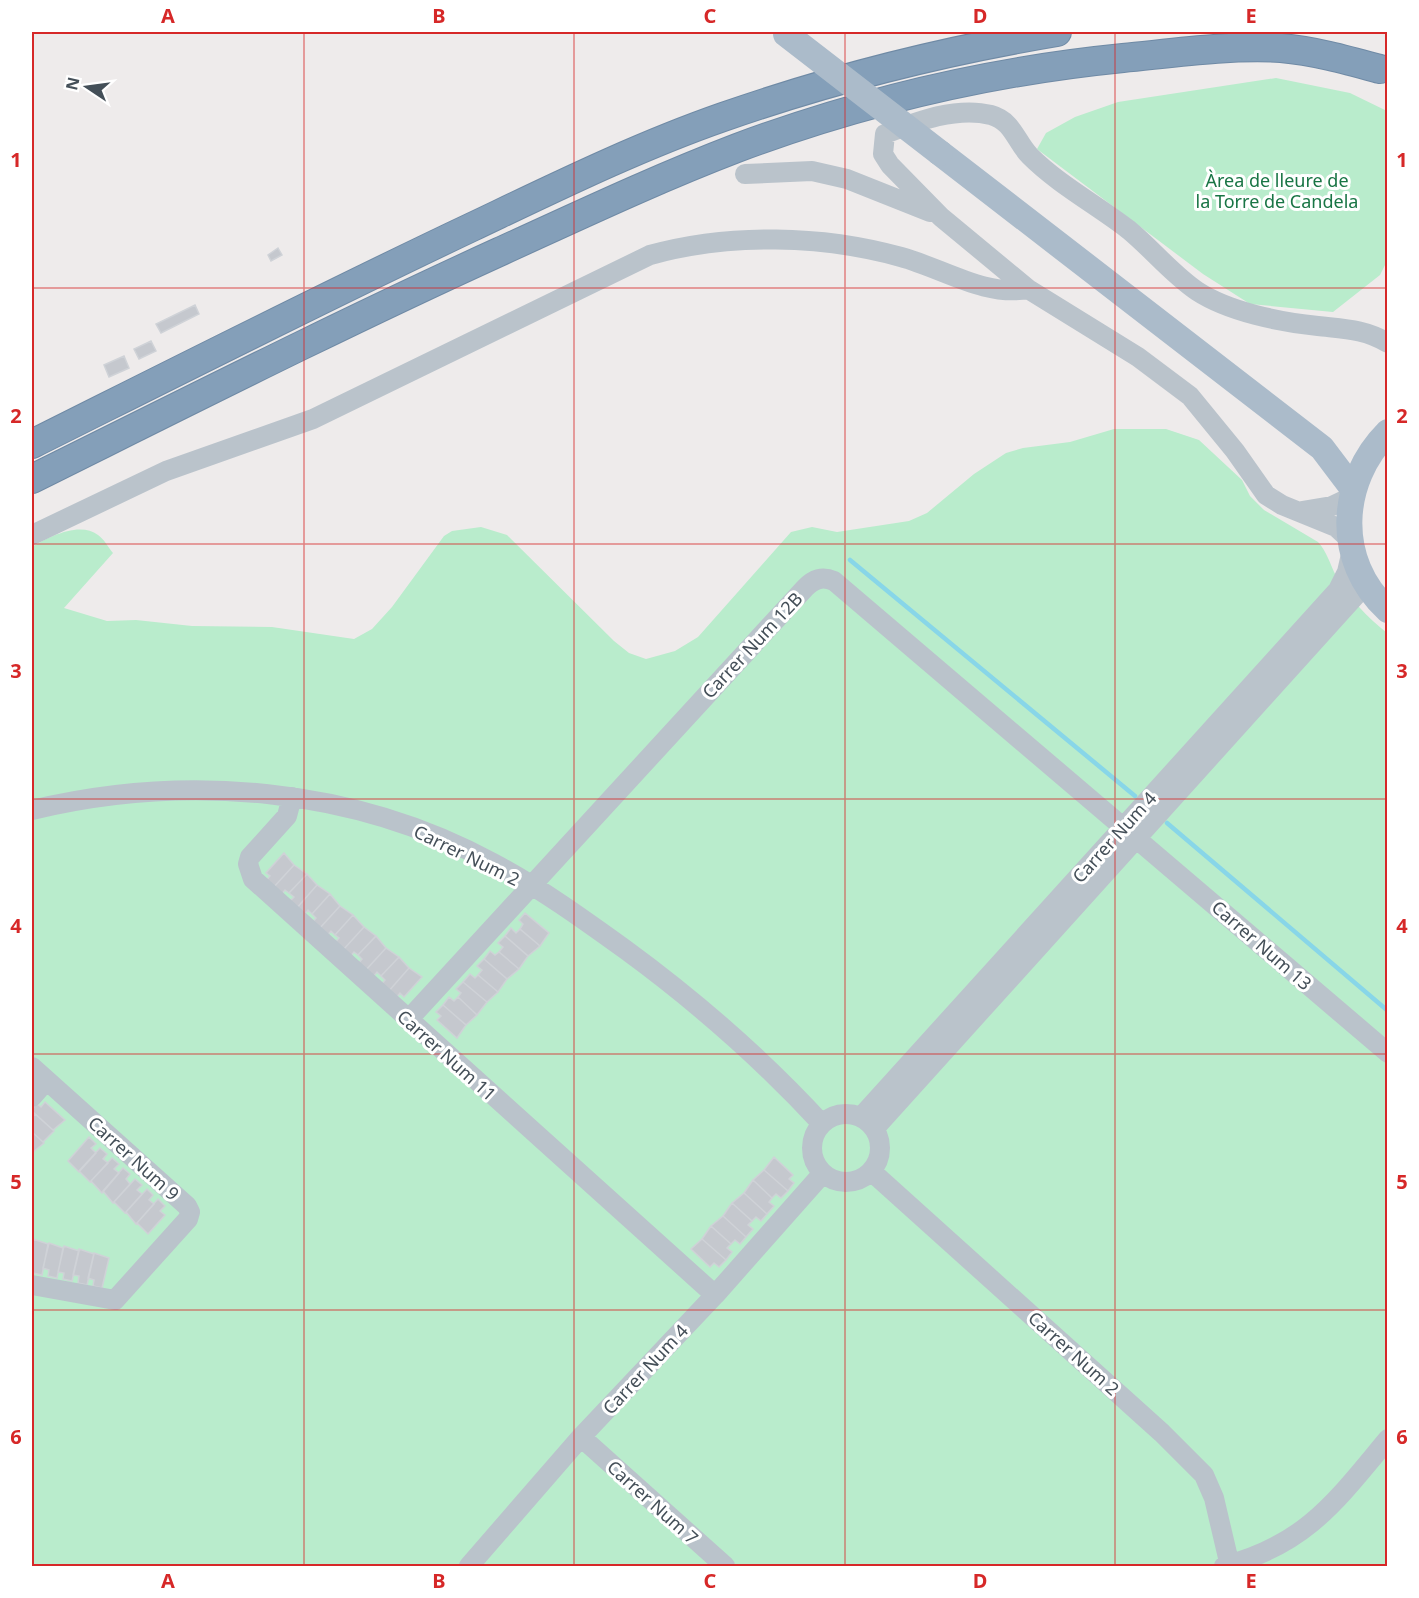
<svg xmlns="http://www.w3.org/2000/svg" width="1419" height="1598" font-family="'Noto Sans',sans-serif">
  <rect width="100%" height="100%" fill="#eeebeb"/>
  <!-- green -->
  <path fill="#b9eccc" d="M 1276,78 L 1350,93 L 1387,111 L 1387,261 L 1380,275 L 1333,312 L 1250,304 L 1203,274 L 1037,149 L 1046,133 L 1075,117 L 1118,102 Z
    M 1114,429 L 1166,429 L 1199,440 L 1242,480 L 1250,496 L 1264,510 L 1318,542 C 1327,552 1330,564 1336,576 C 1348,597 1368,618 1387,633 L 1387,1566 L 32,1566 L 32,547 C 48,537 80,521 98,535 C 104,539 108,547 113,553 L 64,608 L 107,621 L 136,620 L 192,626 L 272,627 L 354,639 L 372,629 L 392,607 L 444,536 L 452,531 L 481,527 L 507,535 L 614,641 L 629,653 L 646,659 L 675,651 L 698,637 L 791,532 L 812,527 L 837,532 L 909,521 L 927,513 L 974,474 L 1006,453 L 1023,448 L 1070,442 Z"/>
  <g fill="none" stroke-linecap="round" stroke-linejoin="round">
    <!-- stream -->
    <path stroke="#88d6e8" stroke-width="4.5" d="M 850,560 L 1135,796
      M 1167,823 L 1388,1011"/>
  </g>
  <!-- building -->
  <path fill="#c5c8ce" stroke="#cfd2d7" stroke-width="1.5" d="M1330.5 178a5.5 5.5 0 1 1 11 0a5.5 5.5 0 1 1-11 0Z
    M 278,248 L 282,255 L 271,261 L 268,255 Z
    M 195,305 L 199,314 L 161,333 L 156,324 Z
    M 151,341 L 156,351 L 139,359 L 134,349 Z
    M 124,356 L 129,368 L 109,377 L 104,365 Z
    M 284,853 L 294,865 L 273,888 L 266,881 L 270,876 L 266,873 Z
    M 294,865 L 307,874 L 289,893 L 285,890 L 281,895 L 273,888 Z
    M 307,874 L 317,885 L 296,909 L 289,902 L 294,897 L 289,893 Z
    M 317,885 L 330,894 L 312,914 L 308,910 L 304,915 L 296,909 Z
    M 330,894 L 340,906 L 319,929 L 312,923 L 316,918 L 312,914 Z
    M 340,906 L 353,915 L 335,935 L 331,931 L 327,936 L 319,929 Z
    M 525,913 L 549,933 L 540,946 L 520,929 L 523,924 L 519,920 Z
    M 353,915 L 364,927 L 343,950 L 335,943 L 339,938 L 335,935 Z
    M 364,927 L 376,936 L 358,955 L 354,952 L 350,957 L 343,950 Z
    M 511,928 L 516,933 L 520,929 L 540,946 L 528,956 L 505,936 Z
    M 376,936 L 386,948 L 365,971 L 358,964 L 362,959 L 358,955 Z
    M 505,936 L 528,956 L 519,969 L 499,952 L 503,947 L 498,943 Z
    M 386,948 L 399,957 L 381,976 L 377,972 L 373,977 L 365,971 Z
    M 490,951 L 495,955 L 499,952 L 519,969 L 507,979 L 484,959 Z
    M 399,957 L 409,968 L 388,992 L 381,985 L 385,980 L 381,976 Z
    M 484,959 L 507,979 L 498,992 L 478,975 L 482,970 L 477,966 Z
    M 409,968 L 422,977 L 404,997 L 400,993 L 396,998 L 388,992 Z
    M 470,974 L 475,978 L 478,975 L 498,992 L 487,1002 L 463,982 Z
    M 463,982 L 487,1002 L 477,1015 L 458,997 L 461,993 L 456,989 Z
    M 449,997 L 454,1001 L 458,997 L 477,1015 L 466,1025 L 443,1005 Z
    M 443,1005 L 466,1025 L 457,1038 L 437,1020 L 441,1016 L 436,1012 Z
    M 45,1102 L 65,1120 L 53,1130 L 32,1111 L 36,1103 L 41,1107 Z
    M 35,1114 L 54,1131 L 43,1142 L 32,1132 L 32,1118 Z
    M 32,1132 L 44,1143 L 32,1153 Z
    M 89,1137 L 96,1144 L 91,1148 L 96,1153 L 79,1172 L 68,1161 Z
    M 100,1148 L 107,1154 L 103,1159 L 108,1163 L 90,1182 L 79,1171 Z
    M 774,1157 L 793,1175 L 789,1179 L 794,1183 L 788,1191 L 764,1170 Z
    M 112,1158 L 119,1164 L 114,1169 L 119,1173 L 102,1193 L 91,1181 Z
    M 123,1168 L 130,1174 L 126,1179 L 130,1184 L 113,1203 L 103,1191 Z
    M 764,1170 L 788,1191 L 781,1198 L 776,1194 L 772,1198 L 753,1180 Z
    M 135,1179 L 142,1185 L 137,1190 L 142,1194 L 125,1213 L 114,1202 Z
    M 753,1180 L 772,1198 L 769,1202 L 774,1206 L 767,1214 L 744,1193 Z
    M 147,1189 L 153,1195 L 149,1200 L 154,1204 L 136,1224 L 126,1212 Z
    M 744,1193 L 767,1214 L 761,1221 L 756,1217 L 752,1221 L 732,1203 Z
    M 158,1199 L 165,1206 L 160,1211 L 165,1215 L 148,1234 L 137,1223 Z
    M 732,1203 L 752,1221 L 748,1225 L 753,1229 L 746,1237 L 723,1216 Z
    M 723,1216 L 746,1237 L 740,1244 L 735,1240 L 731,1244 L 711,1226 Z
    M 711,1226 L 731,1244 L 727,1248 L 732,1252 L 726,1260 L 702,1239 Z
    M 33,1239 L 48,1244 L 42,1275 L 33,1273 Z
    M 702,1239 L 726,1260 L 719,1267 L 714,1263 L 710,1267 L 691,1249 Z
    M 49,1243 L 63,1248 L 57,1278 L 48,1276 L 49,1270 L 43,1268 Z
    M 64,1246 L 79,1251 L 72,1281 L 63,1279 L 64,1273 L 58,1272 Z
    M 79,1249 L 94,1254 L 87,1285 L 78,1283 L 79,1276 L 73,1275 Z
    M 94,1253 L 109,1258 L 102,1288 L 93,1286 L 94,1280 L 88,1278 Z"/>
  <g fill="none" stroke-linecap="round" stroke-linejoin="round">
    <defs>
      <path id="highway" d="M 32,444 C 178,371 324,297 472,227 C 554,188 637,147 723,117 C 832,79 943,51 1057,32
        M 32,479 C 187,402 341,324 499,252 C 578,216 656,179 737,148 C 860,102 992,71 1123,58 C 1174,53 1229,45 1281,48 C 1315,51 1347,60 1380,69"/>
    </defs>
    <!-- highway casing -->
    <use href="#highway" stroke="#6f8aa5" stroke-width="30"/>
    <!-- minor -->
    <path stroke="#bac3cb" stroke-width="20" d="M 745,174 L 812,171 L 847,179 L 930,212
      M 1302,511 L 1332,506 L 1351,497
      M 32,535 L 166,471 L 313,419 L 650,255 C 730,233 822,235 901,257 C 942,268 985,297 1028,289
      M 1350,540 L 1336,527 L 1282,505 L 1266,495 L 1235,451 L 1190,396 L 1138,357 L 1028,289 L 941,217 L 890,165 L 883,154 L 885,134 C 916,122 956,106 991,115 C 1013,121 1016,142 1030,156 C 1059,185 1097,205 1129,230 C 1152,249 1172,274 1197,291 C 1229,312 1280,322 1318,326 C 1344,329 1365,329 1388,343
      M 292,797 L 287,816 L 250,857 L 248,864 L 253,879 L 715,1295
      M 32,810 C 186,773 353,787 493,863 C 540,888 583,919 626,950 C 697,1002 762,1059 822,1124
      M 408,1020 L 805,588 C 814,579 822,576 834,581 L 1388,1053
      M 32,1067 L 187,1206 L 190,1212 L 188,1219 L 115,1300 L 32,1285
      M 32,1097 L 46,1081
      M812 1148a34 34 0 1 1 68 0a34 34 0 1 1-68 0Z
      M 861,1117 L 1338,590 L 1347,572 L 1352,550
      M 874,1129 L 1366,584
      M 871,1171 L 1162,1433 L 1204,1475 L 1214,1498 L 1230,1566
      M 581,1437 L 725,1566
      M 469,1566 L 581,1437 L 715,1295 L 823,1173
      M 1224,1566 C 1306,1545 1337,1500 1388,1439"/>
    <!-- major -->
    <path stroke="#abbbca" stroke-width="26" d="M 940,153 L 1322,448 L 1353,489
      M 1388,432 C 1339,481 1334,561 1388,610"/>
    <!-- highway -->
    <use href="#highway" stroke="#849fb9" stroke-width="28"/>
    <!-- major-bridge -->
    <path stroke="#abbbca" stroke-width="26" d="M 786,34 L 940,153"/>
  </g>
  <!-- grid -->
  <path fill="none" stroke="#d62828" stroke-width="1.5" stroke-opacity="0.55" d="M 304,32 L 304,1566M 574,32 L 574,1566M 845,32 L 845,1566M 1115,32 L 1115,1566M 32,288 L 1388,288M 32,544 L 1388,544M 32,799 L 1388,799M 32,1054 L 1388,1054M 32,1310 L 1388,1310"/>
  <g text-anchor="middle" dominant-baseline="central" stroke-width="6" stroke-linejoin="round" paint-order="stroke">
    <!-- park labels -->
    <g font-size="18" fill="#197545" stroke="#fff">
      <text x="1277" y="180">Àrea de lleure de<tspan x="1277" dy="21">la Torre de Candela</tspan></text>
    </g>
    <!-- street labels -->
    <g font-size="18" fill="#444f58" stroke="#fff">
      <text transform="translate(752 645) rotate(-47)">Carrer Num 12B</text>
      <text transform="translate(1114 837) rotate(-48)">Carrer Num 4</text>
      <text transform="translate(467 855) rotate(26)">Carrer Num 2</text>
      <text transform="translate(1262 945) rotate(41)">Carrer Num 13</text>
      <text transform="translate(447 1055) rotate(42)">Carrer Num 11</text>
      <text transform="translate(134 1158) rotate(42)">Carrer Num 9</text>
      <text transform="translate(1074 1353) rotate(42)">Carrer Num 2</text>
      <text transform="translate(645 1369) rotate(-47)">Carrer Num 4</text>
      <text transform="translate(653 1502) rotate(42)">Carrer Num 7</text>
    </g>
  </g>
  <!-- border -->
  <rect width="1419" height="1598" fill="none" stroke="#ffffff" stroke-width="66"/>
  <!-- north arrow -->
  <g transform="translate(87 87) rotate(283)" stroke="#ffffff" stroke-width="4.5" paint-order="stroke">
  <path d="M0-4.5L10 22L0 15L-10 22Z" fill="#444f58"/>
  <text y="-9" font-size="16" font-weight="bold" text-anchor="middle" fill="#444f58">N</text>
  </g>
  <rect x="33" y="33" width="1353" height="1532" fill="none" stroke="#d62828" stroke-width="2"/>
  <g font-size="20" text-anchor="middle" font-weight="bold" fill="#d62828">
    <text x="168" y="23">A</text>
    <text x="439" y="23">B</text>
    <text x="710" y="23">C</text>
    <text x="980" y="23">D</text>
    <text x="1251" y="23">E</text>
    <text x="16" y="167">1</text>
    <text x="1402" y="167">1</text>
    <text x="16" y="423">2</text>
    <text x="1402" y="423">2</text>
    <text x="16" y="678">3</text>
    <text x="1402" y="678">3</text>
    <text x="16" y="933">4</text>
    <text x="1402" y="933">4</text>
    <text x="16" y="1189">5</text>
    <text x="1402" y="1189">5</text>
    <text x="16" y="1444">6</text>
    <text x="1402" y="1444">6</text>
    <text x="168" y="1588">A</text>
    <text x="439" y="1588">B</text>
    <text x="710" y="1588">C</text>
    <text x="980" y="1588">D</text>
    <text x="1251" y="1588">E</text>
  </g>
</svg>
